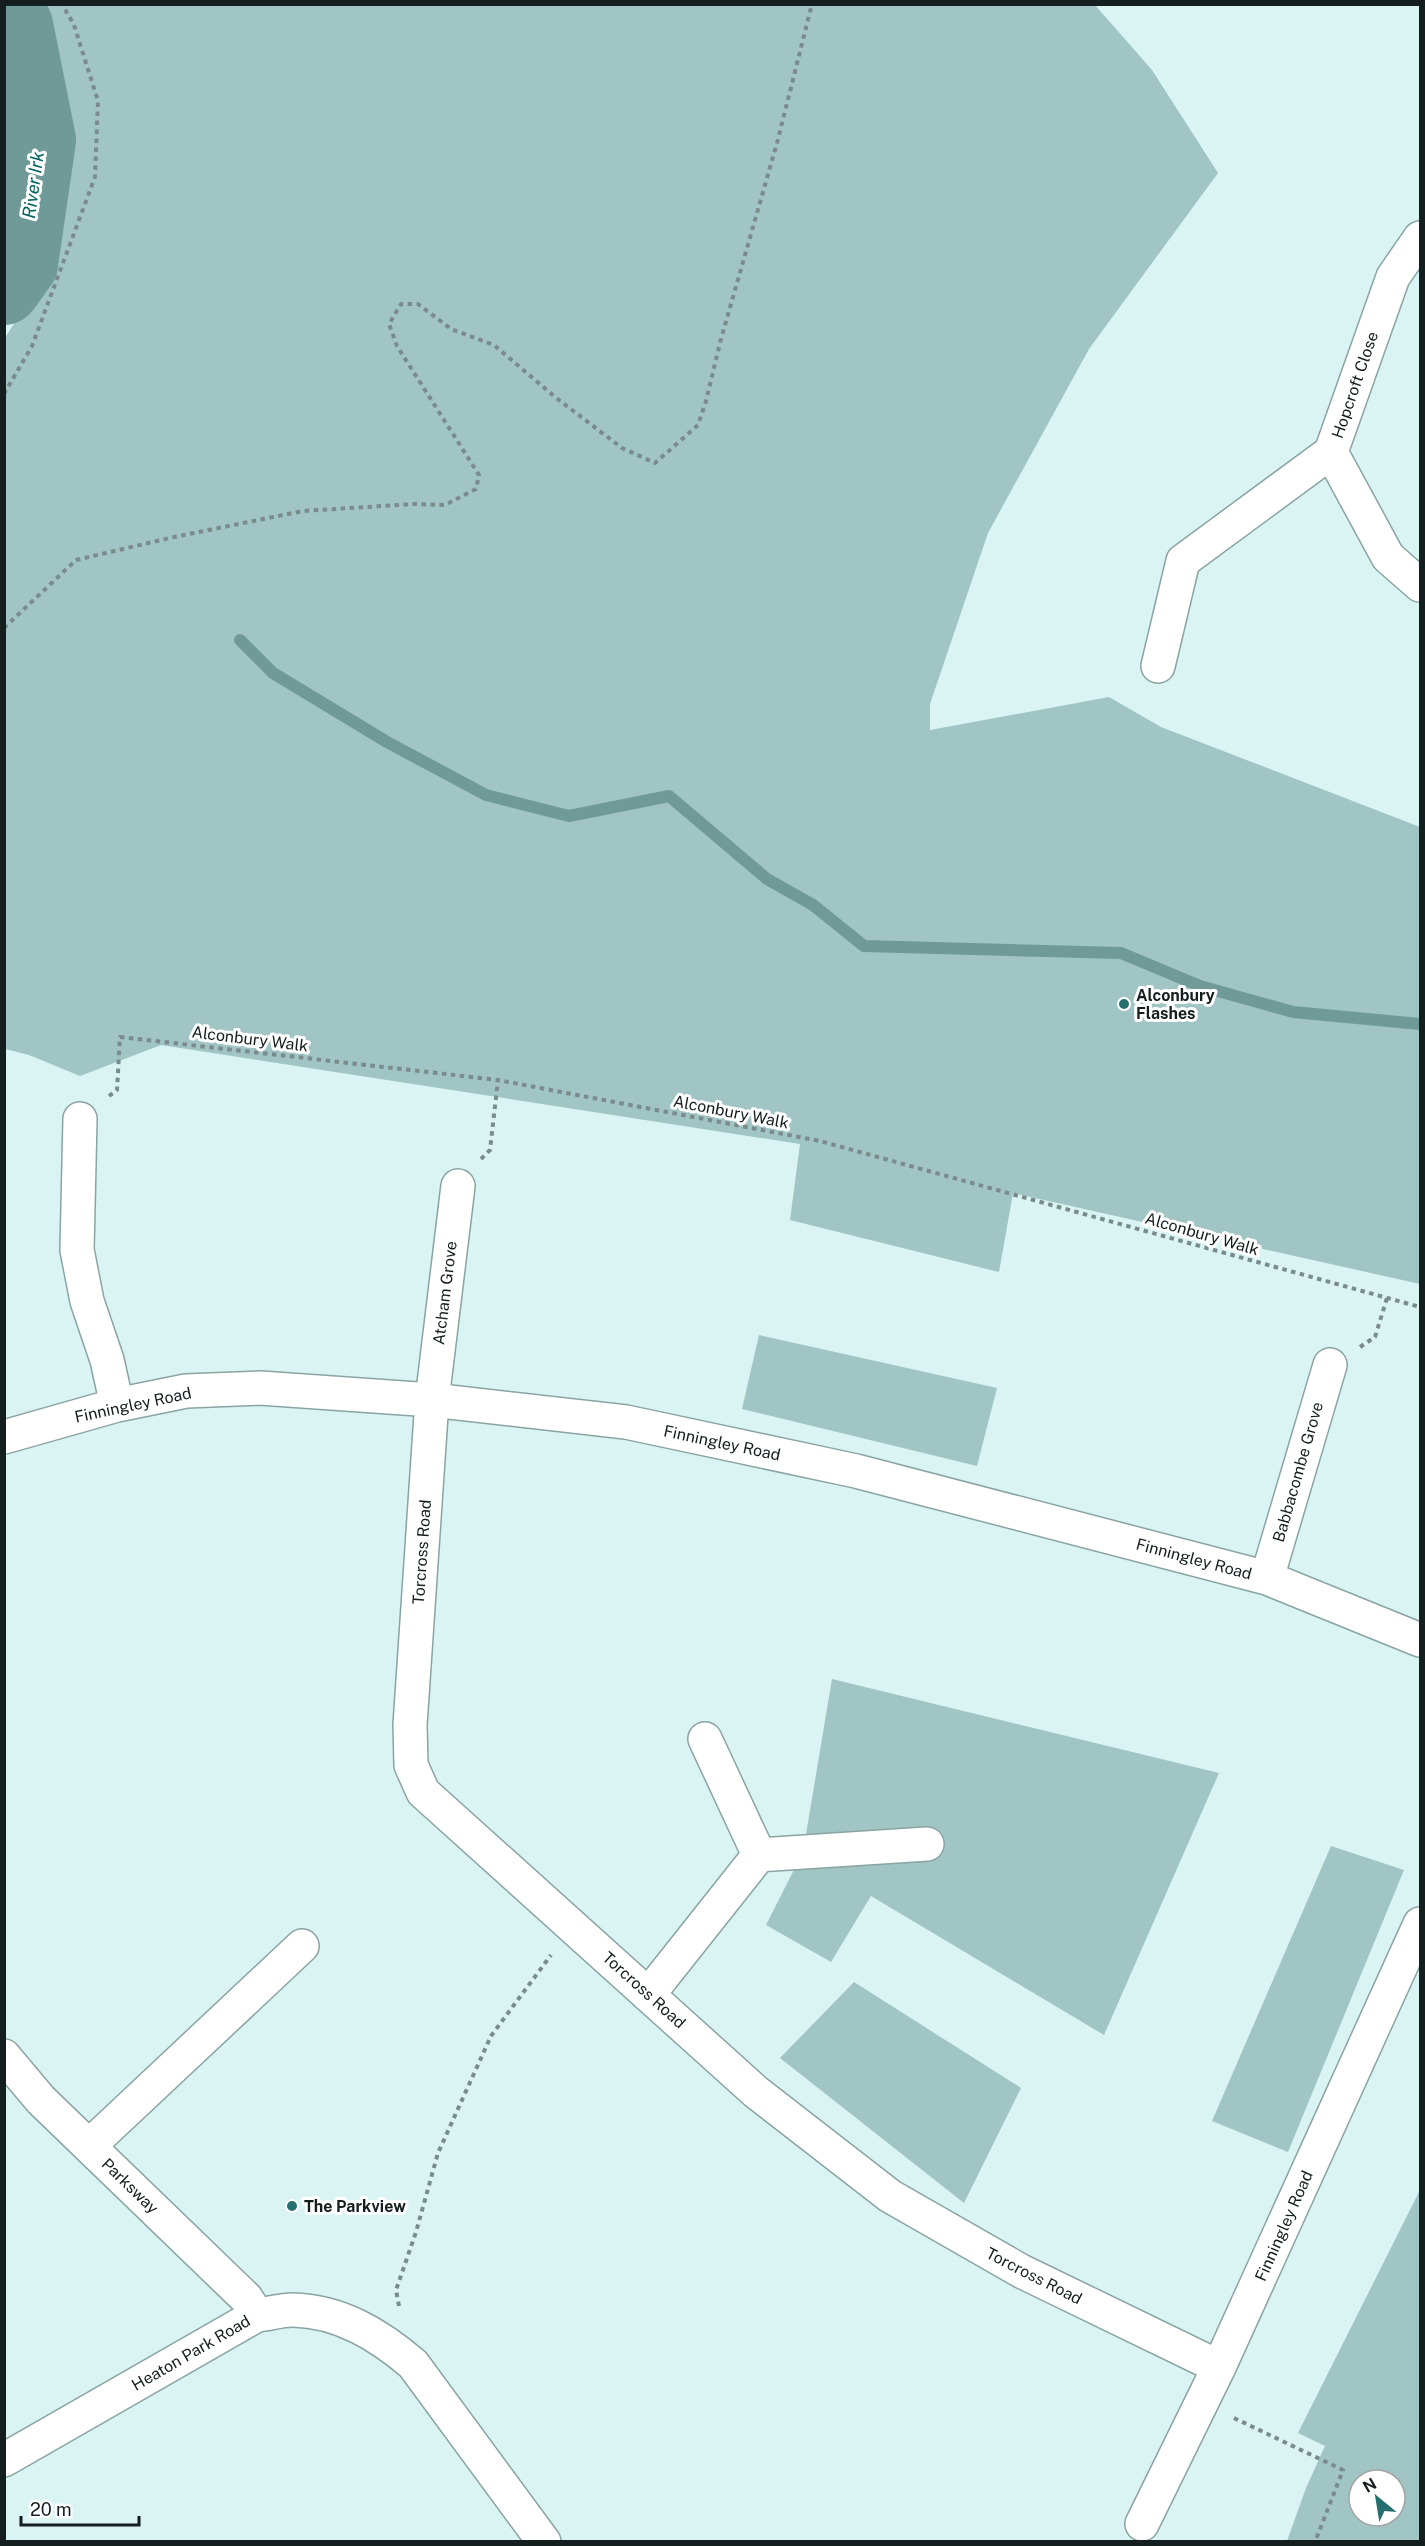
<svg xmlns="http://www.w3.org/2000/svg" width="1425" height="2546" font-family="'Public Sans',sans-serif">
  <rect width="100%" height="100%" fill="#d9f4f3"/>
  <!-- green -->
  <path fill="#a0c5c4" fill-rule="evenodd" d="M 26,5 L 1095,5 L 1152,70 L 1218,173 L 1089,349 L 988,533 L 930,704 L 930,730 L 1109,697 L 1161,727 L 1420,827 L 1420,1284 L 1013,1193 L 999,1272 L 790,1220 L 800,1144 L 161,1045 L 80,1076 L 29,1055 L 5,1049 L 5,338 L 34,291 L 66,183 L 67,96 L 38,19 Z
    M 5,46 L 26,144 L 12,257 L 5,266 Z
    M 759,1335 L 997,1388 L 977,1466 L 742,1409 Z
    M 832,1679 L 1219,1773 L 1104,2035 L 871,1896 L 831,1962 L 766,1925 L 803,1852 Z
    M 1331,1846 L 1404,1870 L 1288,2152 L 1212,2121 Z
    M 854,1982 L 1021,2088 L 964,2203 L 780,2058 Z
    M 1420,2190 L 1420,2541 L 1287,2541 L 1306,2488 L 1325,2446 L 1298,2433 ZM 1359,2480 L 1395,2480 L 1395,2516 L 1359,2516 Z"/>
  <g fill="none" stroke-linecap="round" stroke-linejoin="round">
    <!-- stream -->
    <path stroke="#6f9a98" stroke-width="12" d="M 240,640 L 273,673 L 387,742 L 486,795 L 569,816 L 669,796 L 767,879 L 813,905 L 864,946 L 1121,953 L 1200,986 L 1293,1012 L 1420,1024"/>
    <!-- river -->
    <path stroke="#6f9a98" stroke-width="72" d="M 4,10 L 17,25 L 40,140 L 22,264 L 4,289"/>
    <defs>
      <path id="minor" d="M 1420,238 L 1393,277 L 1331,452 L 1388,557 L 1420,585
        M 1158,666 L 1183,561 L 1331,452
        M 80,1119 L 77,1250 L 87,1301 L 107,1360 L 117,1405
        M 458,1186 L 432,1400 L 410,1725 L 411,1765 L 423,1792 L 756,2092 L 890,2196 L 1021,2271 L 1219,2367
        M 4,1437 L 117,1405 L 186,1391 L 260,1388 L 432,1400 L 626,1422 L 856,1471 L 1267,1578 L 1420,1640
        M 1267,1578 L 1330,1365
        M 759,1855 L 927,1844
        M 648,1995 L 759,1855 L 705,1739
        M 4,2056 L 41,2100 L 246,2298 L 257,2315
        M 89,2146 L 302,1946
        M 4,2460 L 257,2315 C 268,2314 281,2310 293,2310 C 340,2311 379,2335 413,2364 L 544,2542
        M 1142,2524 L 1219,2367 L 1420,1924"/>
    </defs>
    <!-- minor casing -->
    <use href="#minor" stroke="#8aa4a3" stroke-width="36"/>
    <!-- path -->
    <path stroke="#798b8a" stroke-width="4" stroke-dasharray="4.5 4.5" stroke-linecap="butt" d="M 4,394 L 32,346 L 95,177 L 98,101 L 74,25 L 62,4
      M 4,628 L 76,560 L 174,537 L 303,511 L 414,504 L 445,505 L 476,489 L 479,475 L 397,346 L 389,324 L 401,304 L 418,304 L 451,329 L 494,345 L 555,397 L 622,448 L 655,463 L 698,425 L 706,401 L 721,339 L 777,143 L 812,4
      M 109,1096 L 117,1090 L 120,1037 L 498,1080 L 820,1141 L 1420,1307
      M 481,1159 L 490,1150 L 498,1080
      M 1360,1347 L 1375,1337 L 1387,1298
      M 399,2306 L 396,2290 L 416,2232 L 438,2153 L 491,2036 L 551,1955
      M 1234,2418 L 1343,2470 L 1315,2542"/>
    <!-- minor -->
    <use href="#minor" stroke="#fff" stroke-width="33"/>
  </g>
  <!-- markers -->
  <g fill="#25706e" stroke="#fff" stroke-width="2">
    <circle cx="1124" cy="1004" r="6"/>
    <circle cx="292" cy="2206" r="6"/>
  </g>
  <g text-anchor="middle" dominant-baseline="central" stroke-width="6" stroke-linejoin="round" paint-order="stroke">
    <!-- street labels -->
    <g font-size="16" fill="#151e1e" stroke="#fff">
      <text transform="translate(1355 385) rotate(-71)">Hopcroft Close</text>
      <text transform="translate(250 1039) rotate(7)">Alconbury Walk</text>
      <text transform="translate(731 1112) rotate(11)">Alconbury Walk</text>
      <text transform="translate(1202 1234) rotate(16)">Alconbury Walk</text>
      <text transform="translate(445 1293) rotate(-83)">Atcham Grove</text>
      <text transform="translate(133 1405) rotate(-12)">Finningley Road</text>
      <text transform="translate(722 1443) rotate(12)">Finningley Road</text>
      <text transform="translate(1298 1472) rotate(-74)">Babbacombe Grove</text>
      <text transform="translate(422 1552) rotate(-86)">Torcross Road</text>
      <text transform="translate(1194 1559) rotate(15)">Finningley Road</text>
      <text transform="translate(644 1990) rotate(42)">Torcross Road</text>
      <text transform="translate(130 2186) rotate(44)">Parksway</text>
      <text transform="translate(1284 2226) rotate(-66)">Finningley Road</text>
      <text transform="translate(1034 2276) rotate(27)">Torcross Road</text>
      <text transform="translate(191 2353) rotate(-30)">Heaton Park Road</text>
    </g>
    <!-- poi labels -->
    <g font-size="16" font-weight="bold" fill="#151e1e" stroke="#fff" text-anchor="start">
      <text x="1136" y="995">Alconbury<tspan x="1136" dy="18">Flashes</tspan></text>
      <text x="304" y="2206">The Parkview</text>
    </g>
    <!-- water labels -->
    <g font-size="18" font-style="italic" fill="#036462" stroke="#fff">
      <text transform="translate(33 185) rotate(-82)">River Irk</text>
    </g>
  </g>
  <!-- border -->
  <rect width="1425" height="2546" fill="none" stroke="#151e1e" stroke-width="12"/>
  <!-- north arrow -->
  <g transform="translate(1377 2498) rotate(330)"><circle r="28" fill="#ffffff" stroke="#a1a5a5" stroke-width="1.5"/>
  <path d="M0-4.5L10 22L0 15L-10 22Z" fill="#25706e"/>
  <text y="-9" font-size="16" font-weight="bold" text-anchor="middle" fill="#151e1e">N</text>
  </g>
  <!-- scale -->
  <path d="M21 2516v9h118v-9" fill="none" stroke="#151e1e" stroke-width="3"/>
  <text x="30" y="2516" font-size="18" fill="#151e1e" stroke="#ffffff" stroke-width="4.5" paint-order="stroke">20 m</text>
</svg>
